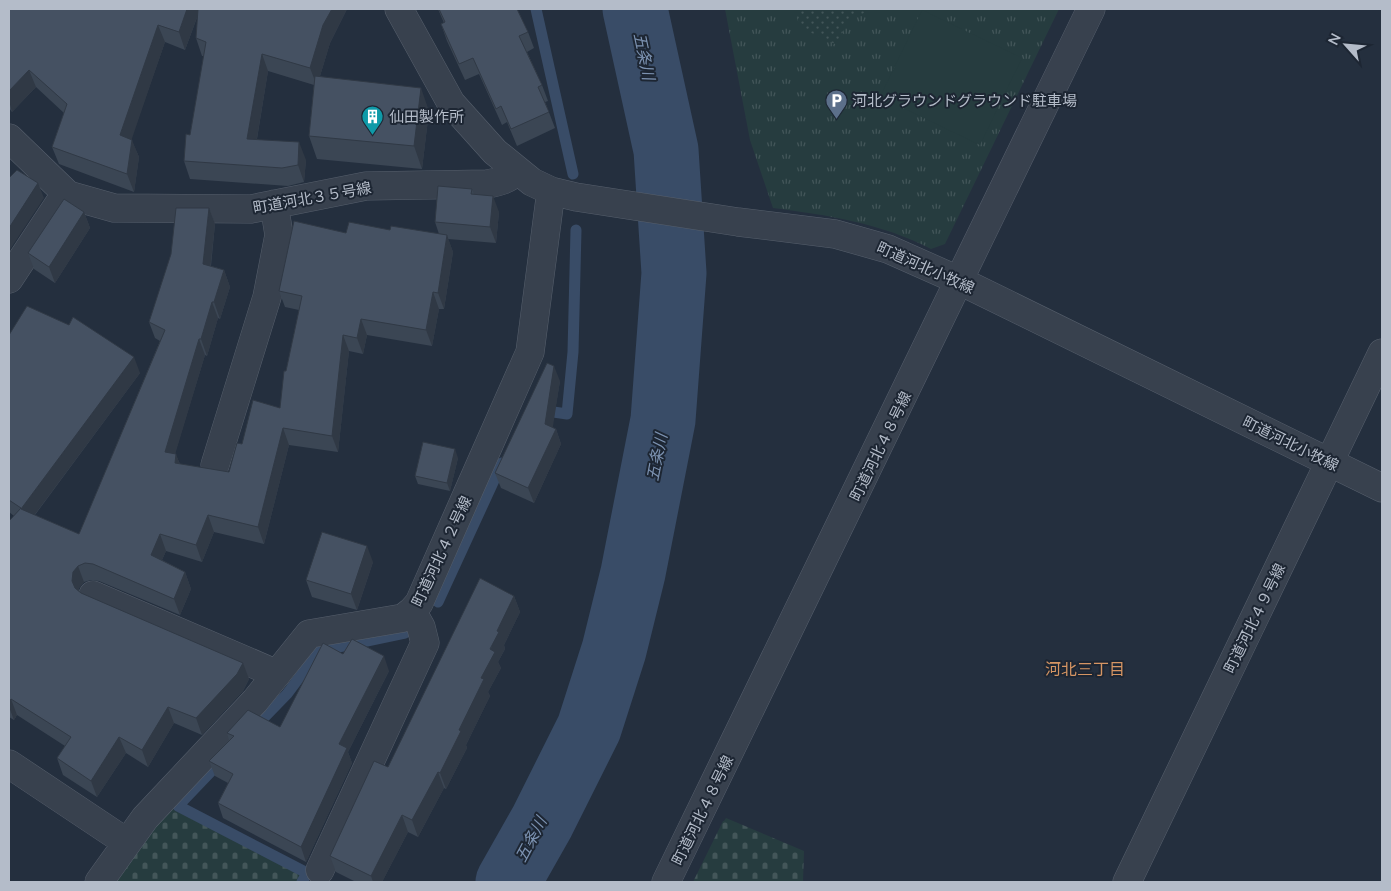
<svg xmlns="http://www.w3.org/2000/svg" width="1391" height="891" font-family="Lato,'Noto Sans JP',sans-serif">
  <defs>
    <pattern id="grass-tufts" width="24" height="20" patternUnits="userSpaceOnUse" patternTransform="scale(1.25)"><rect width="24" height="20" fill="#263c3f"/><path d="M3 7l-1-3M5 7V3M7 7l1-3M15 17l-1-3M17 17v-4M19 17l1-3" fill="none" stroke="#435659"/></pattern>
    <pattern id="cemetery-stones" width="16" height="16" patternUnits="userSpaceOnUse" patternTransform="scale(1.25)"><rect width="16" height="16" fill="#263c3f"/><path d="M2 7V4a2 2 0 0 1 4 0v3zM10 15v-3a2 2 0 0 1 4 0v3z" fill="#435659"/></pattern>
    <pattern id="garden-dots" width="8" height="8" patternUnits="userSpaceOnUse" patternTransform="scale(1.25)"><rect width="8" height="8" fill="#263c3f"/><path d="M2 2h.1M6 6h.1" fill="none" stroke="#435659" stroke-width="1.8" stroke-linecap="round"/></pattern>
  </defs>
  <rect width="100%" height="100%" fill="#242f3e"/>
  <!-- grass -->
  <path fill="url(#grass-tufts)" d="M 725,9 L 1059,9 L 945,244 L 931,249 C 881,223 827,215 773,208 L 750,140 Z"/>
  <!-- cemetery -->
  <path fill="url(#cemetery-stones)" d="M 170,808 L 302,873 L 297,882 L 112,882 Z
    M 726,818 L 804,851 L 803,882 L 693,882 L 723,821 L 724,821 Z"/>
  <!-- garden -->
  <path fill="url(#garden-dots)" d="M 796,9 L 873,9 L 848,20 L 837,45 L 799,27 Z"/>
  <!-- pitch -->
  <path fill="#263c3f" d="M 922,10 L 1022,58 L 980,145 L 880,97 Z"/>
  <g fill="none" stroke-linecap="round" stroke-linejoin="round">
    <!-- stream -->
    <path stroke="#394c67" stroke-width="11" d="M 536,9 L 573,174
      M 540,410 L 567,414 L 573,352 L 576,230
      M 438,602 L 502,463
      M 253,729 L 287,694 L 319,651 L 405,633
      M 222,760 L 178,806 L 307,873 L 302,882"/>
    <!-- river -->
    <path stroke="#394c67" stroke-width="65" d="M 508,882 L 542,822 L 589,728 L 614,650 L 633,573 L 663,420 L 674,273 L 666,150 L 635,9"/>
    <defs>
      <path id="minor" d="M 399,9 L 451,103 L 495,152 L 532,182 L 551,191 L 576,197 L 738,222 L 835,234 L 888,249 L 960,281 L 1382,488
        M 9,138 L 68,195 L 114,208 L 251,209 L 366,186 L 487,184 C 499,182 507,180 517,171
        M 9,279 L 58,205 L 68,195
        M 215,465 L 267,297 L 279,235 L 274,204
        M 93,595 L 277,674
        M 9,764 L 126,842
        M 320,870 L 425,643 L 421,627 L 412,611
        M 99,882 L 145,818 L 255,701 L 309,634 L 403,618 L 412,611 L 419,603 L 530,352 L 551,191
        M 666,882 L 1091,9
        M 1127,882 L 1382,353"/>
    </defs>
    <!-- minor casing -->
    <use href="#minor" stroke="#565f6c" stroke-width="29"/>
    <!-- minor -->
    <use href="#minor" stroke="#38414e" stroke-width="28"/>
  </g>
  <!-- wall -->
  <path fill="#3b4654" d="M 9,9 L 347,9 L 330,43 L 320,76 L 429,111 L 422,169 L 317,159 L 309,136 L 314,85 L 268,71 L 257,139 L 306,160 L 304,182 L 288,186 L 190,179 L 184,161 L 190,135 L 204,56 L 202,56 L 196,38 L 198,15 L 185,50 L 165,42 L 131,139 L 139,157 L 134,192 L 59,164 L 52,147 L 64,113 L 36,87 L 12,112 L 9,108 Z
    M 438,9 L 517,9 L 528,32 L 534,48 L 527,52 L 542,85 L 548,101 L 545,102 L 555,128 L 517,146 L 507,122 L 502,125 L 479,74 L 465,80 L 447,41 L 441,24 L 444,23 Z
    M 472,189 L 474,194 L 499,212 L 496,243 L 448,239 L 453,252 L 444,309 L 439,309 L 432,346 L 367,335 L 363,354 L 349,351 L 338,452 L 289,445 L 264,544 L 214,532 L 202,562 L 166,551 L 162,560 L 185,572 L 191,589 L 180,615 L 99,581 L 91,580 L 84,582 L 79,588 L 79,591 L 81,593 L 249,679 L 243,691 L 202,735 L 174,723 L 148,767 L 126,753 L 97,797 L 63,775 L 57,758 L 65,746 L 17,715 L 14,720 L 9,717 L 9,521 L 14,516 L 9,512 L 9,335 L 140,373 L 35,515 L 79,534 L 160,341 L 155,338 L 149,322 L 209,208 L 215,224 L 211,266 L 224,270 L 230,287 L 220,319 L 218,318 L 207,356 L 205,355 L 175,453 L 180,464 L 229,472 L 242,444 L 280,408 L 286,371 L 299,310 L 285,307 L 279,291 L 346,233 L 390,230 L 439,234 L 435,222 Z
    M 84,212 L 90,228 L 55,283 L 34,269 L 28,253 Z
    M 560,381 L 552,428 L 556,429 L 561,444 L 534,503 L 501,488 L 495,473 Z
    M 458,458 L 450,491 L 418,484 L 415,476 Z
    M 373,562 L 357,610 L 312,597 L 306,580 Z
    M 514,596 L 520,612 L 504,645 L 505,649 L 498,662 L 501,668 L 488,692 L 490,696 L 466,745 L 467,748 L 446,789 L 444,788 L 418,837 L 408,832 L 382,882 L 356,882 L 336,872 L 330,856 Z
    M 343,654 L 389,671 L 348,752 L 352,763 L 306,862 L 223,818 L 218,803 L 228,783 L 215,776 L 209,761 L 229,740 L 227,733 L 280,727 Z"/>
  <!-- shaded-wall -->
  <path fill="#303945" d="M 187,9 L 200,9 L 185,50 L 179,32 Z
    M 332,9 L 347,9 L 330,43 L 317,86 L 310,68 L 323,25 Z
    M 158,25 L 165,42 L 127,153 L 120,135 Z
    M 262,54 L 268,71 L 254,156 L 247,139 Z
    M 29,70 L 36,87 L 12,112 L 9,101 L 9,91 Z
    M 421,88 L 429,111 L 422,169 L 414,146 Z
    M 132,140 L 139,157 L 134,192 L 127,174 Z
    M 299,142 L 306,160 L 304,182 L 298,165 Z
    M 38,183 L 44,198 L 9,251 L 9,228 Z
    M 493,196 L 499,212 L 496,243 L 490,227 Z
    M 209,208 L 215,224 L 209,280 L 203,264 Z
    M 84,212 L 90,228 L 55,283 L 49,267 Z
    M 447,235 L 453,252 L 444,309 L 438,293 Z
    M 224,270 L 230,287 L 220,319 L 214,302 Z
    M 433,292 L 439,309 L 432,346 L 426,330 Z
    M 212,302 L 218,318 L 207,356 L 201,339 Z
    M 361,319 L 367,335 L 363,354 L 357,338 Z
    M 343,335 L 349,351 L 338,452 L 332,436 Z
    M 199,339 L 205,355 L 171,468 L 165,452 Z
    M 134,357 L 140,373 L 27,525 L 21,509 Z
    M 554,366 L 560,381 L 551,439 L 545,424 Z
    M 283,428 L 289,445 L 264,544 L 258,527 Z
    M 556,429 L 561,444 L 534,503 L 528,488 Z
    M 455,449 L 458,458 L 450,491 L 447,483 Z
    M 176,454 L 182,470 L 175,463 Z
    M 208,515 L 214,532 L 202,562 L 196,545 Z
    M 160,534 L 166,551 L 157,571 L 151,555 Z
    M 367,546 L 373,562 L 357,610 L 351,594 Z
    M 78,566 L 84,582 L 79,588 L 78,597 L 72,581 L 73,572 Z
    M 185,572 L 191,589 L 180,615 L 174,599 Z
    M 514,596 L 520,612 L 504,645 L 505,649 L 498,662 L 501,668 L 488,692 L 490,696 L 466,745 L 467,748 L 446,789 L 440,773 L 481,678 L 497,631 Z
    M 384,656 L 389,671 L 348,752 L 352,763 L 306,862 L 301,847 L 339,744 Z
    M 243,663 L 249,679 L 243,691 L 202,735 L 196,718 Z
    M 11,699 L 17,715 L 14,720 L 9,707 L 9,702 Z
    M 168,707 L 174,723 L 148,767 L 142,750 Z
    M 119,737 L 126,753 L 97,797 L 91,781 Z
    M 438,772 L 444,788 L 418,837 L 412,820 Z
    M 402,815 L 408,832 L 382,882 L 373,882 L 371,876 Z"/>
  <!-- building -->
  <path fill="#455162" stroke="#303945" d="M 9,9 L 187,9 L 179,32 L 158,25 L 120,135 L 132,140 L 127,174 L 52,147 L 67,104 L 29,70 L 9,91 Z
    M 198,9 L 332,9 L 323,25 L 310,68 L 262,54 L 247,139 L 299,142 L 298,165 L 282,168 L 184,161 L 186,134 L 190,135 L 206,42 L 196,38 Z
    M 439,9 L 517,9 L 528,32 L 519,36 L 542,85 L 538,87 L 549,112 L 511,129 L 501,106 L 496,109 L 473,58 L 459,64 L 441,24 L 445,22 Z
    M 315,76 L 421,88 L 414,146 L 309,136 Z
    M 17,170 L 38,183 L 9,228 L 9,178 Z
    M 438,186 L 472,189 L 471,194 L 493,196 L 490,227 L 435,222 Z
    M 64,199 L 84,212 L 49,267 L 28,253 Z
    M 176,208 L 209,208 L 203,264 L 224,270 L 214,302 L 212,302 L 201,339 L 199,339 L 165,452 L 176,454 L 175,463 L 229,472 L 237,443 L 242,444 L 253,400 L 280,408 L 284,371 L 286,371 L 302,296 L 279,291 L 294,221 L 346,233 L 349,222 L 390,230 L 391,226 L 447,235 L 438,293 L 433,292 L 426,330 L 361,319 L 357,338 L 343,335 L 332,436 L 283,428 L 258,527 L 208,515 L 196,545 L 160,534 L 151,555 L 185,572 L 174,599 L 93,564 L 85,563 L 78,566 L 73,572 L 72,581 L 75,588 L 81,593 L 243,663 L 237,674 L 196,718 L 168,707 L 142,750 L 119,737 L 91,781 L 57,758 L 71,737 L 11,699 L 9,702 L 9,521 L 21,508 L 9,500 L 9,335 L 27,306 L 69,325 L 73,317 L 134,357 L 21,509 L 79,534 L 165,330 L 149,322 L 171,254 Z
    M 547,363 L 554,366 L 545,424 L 556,429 L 528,488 L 495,473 Z
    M 423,442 L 455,449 L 447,483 L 415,476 Z
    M 322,532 L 367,546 L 351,594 L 306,580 Z
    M 480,578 L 514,596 L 497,631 L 499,632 L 490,649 L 495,652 L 481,678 L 484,679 L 459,730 L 461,731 L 440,773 L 438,772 L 412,820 L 402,815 L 371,876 L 330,856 L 374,761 L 388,767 Z
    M 352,639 L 384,656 L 339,744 L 347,748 L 301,847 L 218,803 L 233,774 L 209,761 L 234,736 L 227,733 L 248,710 L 280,727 L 323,643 L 343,654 Z"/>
  <!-- icons -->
  <defs>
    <symbol id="parking-pin" viewBox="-11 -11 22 30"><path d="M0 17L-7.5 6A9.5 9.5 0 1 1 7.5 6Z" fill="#5c6f8a" stroke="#1d2633"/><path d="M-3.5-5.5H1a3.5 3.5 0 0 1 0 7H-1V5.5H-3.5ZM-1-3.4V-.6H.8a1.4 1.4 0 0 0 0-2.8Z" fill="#fff"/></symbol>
    <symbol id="building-pin" viewBox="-11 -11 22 30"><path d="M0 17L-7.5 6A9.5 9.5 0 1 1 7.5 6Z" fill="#0f9aa8" stroke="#1d2633"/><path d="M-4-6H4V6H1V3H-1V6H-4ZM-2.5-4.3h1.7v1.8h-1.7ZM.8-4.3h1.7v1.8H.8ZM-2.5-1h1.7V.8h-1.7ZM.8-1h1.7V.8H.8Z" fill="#fff"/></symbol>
  </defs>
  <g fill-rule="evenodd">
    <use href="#parking-pin" x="824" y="88" width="25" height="34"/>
    <use href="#building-pin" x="360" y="104" width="25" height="34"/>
  </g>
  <g text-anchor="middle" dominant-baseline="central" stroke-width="4" stroke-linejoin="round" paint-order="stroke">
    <!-- poi labels -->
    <g font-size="15" fill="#b4bcc9" stroke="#1d2633" text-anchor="start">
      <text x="852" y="100">河北グラウンドグラウンド駐車場</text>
      <text x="389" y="116">仙田製作所</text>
    </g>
    <!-- street labels -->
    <g font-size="15" fill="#b4bcc9" stroke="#1d2633">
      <text transform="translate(312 197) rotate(-10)">町道河北３５号線</text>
      <text transform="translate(926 267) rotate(24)">町道河北小牧線</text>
      <text transform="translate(1291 443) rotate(26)">町道河北小牧線</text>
      <text transform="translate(880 446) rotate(-64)">町道河北４８号線</text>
      <text transform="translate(441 551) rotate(-65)">町道河北４２号線</text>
      <text transform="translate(1254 618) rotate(-64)">町道河北４９号線</text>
      <text transform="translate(702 810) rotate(-64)">町道河北４８号線</text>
    </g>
    <!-- water labels -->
    <g font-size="16" font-style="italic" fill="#7c92b1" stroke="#1d2633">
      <text transform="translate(645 56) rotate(78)">五条川</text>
      <text transform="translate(656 457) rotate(-79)">五条川</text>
      <text transform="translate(530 839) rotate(-62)">五条川</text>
    </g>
    <!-- neighbourhood labels -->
    <g font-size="16" fill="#d59563" stroke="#1d2633">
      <text x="1085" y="668">河北三丁目</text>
    </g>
  </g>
  <!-- border -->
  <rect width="1391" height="891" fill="none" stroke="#b4bcc9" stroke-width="20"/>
  <!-- north arrow -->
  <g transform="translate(1346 45) rotate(297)" stroke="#1d2633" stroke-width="4" paint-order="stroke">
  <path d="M0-4L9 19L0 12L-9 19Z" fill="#b4bcc9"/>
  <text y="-8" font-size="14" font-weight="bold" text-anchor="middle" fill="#b4bcc9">N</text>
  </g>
</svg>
